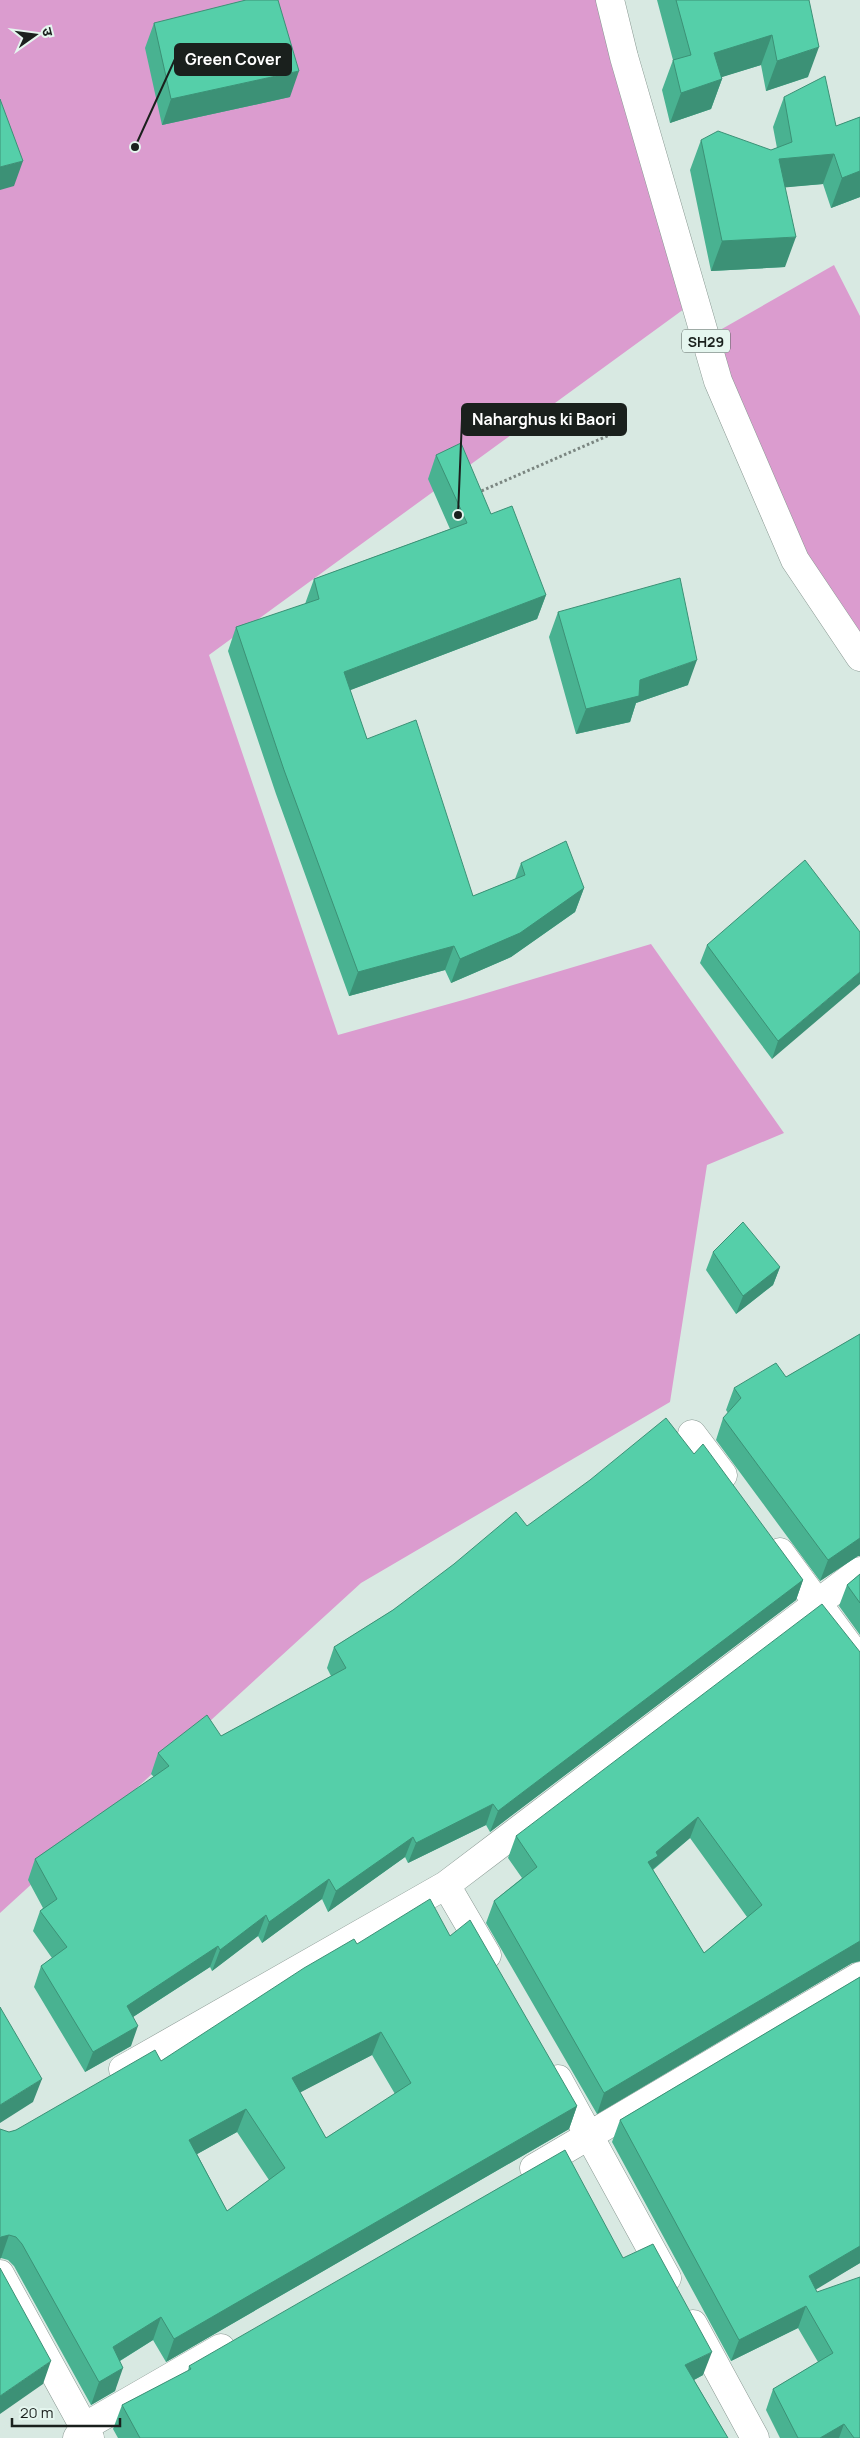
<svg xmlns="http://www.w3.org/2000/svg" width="860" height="2438" font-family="Manrope,'Noto Sans Devanagari',sans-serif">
  <rect width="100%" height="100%" fill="#d8e9e2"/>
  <!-- green -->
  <path fill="#db9ccf" d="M 0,0 L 612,0 L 695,301 L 209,655 L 338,1035 L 463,1000 L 651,944 L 784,1133 L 707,1165 L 670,1402 L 361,1583 L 0,1913 Z
    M 834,265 L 860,316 L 860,657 L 795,560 L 706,338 Z"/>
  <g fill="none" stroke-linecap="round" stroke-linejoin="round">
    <defs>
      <path id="minor" d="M 692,1434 L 723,1475
        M 780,1552 L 860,1661
        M 446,1885 L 487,1955
        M 123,2069 L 446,1885 L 860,1571
        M 558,2079 L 667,2278
        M 534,2168 L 860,1976
        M 0,2274 L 90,2438
        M 693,2324 L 755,2438
        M 77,2438 L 84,2427 L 221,2348"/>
      <path id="primary" d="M 610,0 L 624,57 L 718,381 L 795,560 L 860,657"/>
    </defs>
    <!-- minor casing -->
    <use href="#minor" stroke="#899892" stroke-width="29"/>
    <!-- primary casing -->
    <use href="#primary" stroke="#899892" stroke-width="29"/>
    <!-- path -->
    <path stroke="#7b8681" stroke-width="3" stroke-dasharray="2.5 2.5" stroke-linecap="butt" d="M 477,493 L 612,434"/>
    <!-- minor -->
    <use href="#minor" stroke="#fff" stroke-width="28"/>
    <!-- primary -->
    <use href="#primary" stroke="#fff" stroke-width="28"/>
  </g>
  <!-- wall -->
  <path fill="#49b291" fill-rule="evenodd" d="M 657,0 L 809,0 L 808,77 L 766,91 L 761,65 L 721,77 L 722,79 L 711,109 L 670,123 L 662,90 L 673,60 Z
    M 154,23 L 290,97 L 162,125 L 145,48 Z
    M 784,97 L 836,126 L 860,117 L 860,197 L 831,208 L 823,184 L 785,187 L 785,267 L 711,271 L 690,170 L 701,140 L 771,150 L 777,148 L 773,127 Z
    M 436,455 L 491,514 L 546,595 L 537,619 L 350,690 L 367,739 L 473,896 L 515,879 L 521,863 L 584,888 L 575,912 L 511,957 L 451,983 L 445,970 L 349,996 L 276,794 L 228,651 L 236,627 L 305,604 L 314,579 L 450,529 L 428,479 Z
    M 558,612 L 688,685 L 636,703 L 630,722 L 576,734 L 549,637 Z
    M 860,932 L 772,1059 L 700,963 L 707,945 Z
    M 713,1252 L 780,1267 L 773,1285 L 736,1314 L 706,1270 Z
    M 860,1334 L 860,1556 L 858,1556 L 820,1581 L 716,1440 L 723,1418 L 728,1413 L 726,1410 L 734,1388 L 786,1377 Z
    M 694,1454 L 803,1580 L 796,1600 L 490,1832 L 486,1825 L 408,1863 L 405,1857 L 328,1912 L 322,1899 L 262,1943 L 258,1936 L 212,1971 L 210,1967 L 133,2017 L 131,2046 L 85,2072 L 34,1987 L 41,1966 L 52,1958 L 33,1931 L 40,1911 L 43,1908 L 28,1880 L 35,1859 L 154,1777 L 151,1774 L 158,1753 L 221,1736 L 331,1676 L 327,1668 L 334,1647 L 527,1526 Z
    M 860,1574 L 860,1635 L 839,1606 L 847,1585 Z
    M 860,1652 L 860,1961 L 852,1963 L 597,2114 L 486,1923 L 494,1901 L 522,1878 L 508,1858 L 516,1836 ZM 690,1838 L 747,1917 L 704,1953 L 653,1870 Z
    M 450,1936 L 577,2106 L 569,2129 L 166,2362 L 153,2340 L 120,2361 L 115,2391 L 91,2405 L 14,2266 L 8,2260 L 1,2258 L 1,2130 L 9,2132 L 16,2130 L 161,2061 L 357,1944 ZM 372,2055 L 395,2094 L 326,2138 L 300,2092 ZM 237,2132 L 269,2180 L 227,2211 L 197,2154 Z
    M 860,1977 L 860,2263 L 815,2289 L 860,2438 L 780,2438 L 766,2410 L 773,2389 L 818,2362 L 798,2328 L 731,2361 L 612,2142 L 620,2120 Z
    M 623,2258 L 703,2375 L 694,2380 L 728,2438 L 118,2438 L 113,2429 L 122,2405 L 188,2371 L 189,2366 Z"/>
  <!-- shaded-wall -->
  <path fill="#3c9176" d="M 772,35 L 761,65 L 703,83 L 714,53 Z
    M 819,47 L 808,77 L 766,91 L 777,61 Z
    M 299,71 L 290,97 L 162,125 L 171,99 Z
    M 722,79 L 711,109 L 670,123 L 681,93 Z
    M 834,154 L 823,184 L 768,189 L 779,159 Z
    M 23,161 L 14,186 L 0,190 L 0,167 Z
    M 860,171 L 860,197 L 831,208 L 842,178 Z
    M 796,237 L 785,267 L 711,271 L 722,241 Z
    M 546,595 L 537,619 L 335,696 L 344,672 Z
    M 697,660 L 688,685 L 636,703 L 630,722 L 576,734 L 586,709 L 640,680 Z
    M 584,888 L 575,912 L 511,957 L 451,983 L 460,959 Z
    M 454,946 L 445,970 L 349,996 L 358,972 Z
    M 860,972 L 860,984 L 772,1059 L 778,1041 Z
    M 780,1267 L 773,1285 L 736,1314 L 743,1296 Z
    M 860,1538 L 860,1556 L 858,1556 L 820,1581 L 828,1560 Z
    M 803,1580 L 796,1600 L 490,1832 L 498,1811 Z
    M 493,1804 L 486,1825 L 408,1863 L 416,1843 Z
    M 698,1817 L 690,1838 L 653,1869 L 650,1877 L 648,1862 L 656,1852 Z
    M 413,1837 L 405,1857 L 328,1912 L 336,1891 Z
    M 329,1879 L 322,1899 L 262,1943 L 269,1922 Z
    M 266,1915 L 258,1936 L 212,1971 L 220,1950 Z
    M 860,1941 L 860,1961 L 852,1963 L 597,2114 L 604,2093 Z
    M 218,1946 L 210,1967 L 119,2026 L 127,2006 Z
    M 138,2026 L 131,2046 L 85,2072 L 93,2052 Z
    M 381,2032 L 372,2055 L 284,2101 L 292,2078 Z
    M 42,2079 L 33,2102 L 0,2123 L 0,2105 Z
    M 577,2106 L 569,2129 L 166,2362 L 174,2339 Z
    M 246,2109 L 237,2132 L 181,2163 L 189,2140 Z
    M 9,2235 L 1,2258 L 0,2259 L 0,2238 L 1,2237 Z
    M 860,2246 L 860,2263 L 802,2298 L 809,2276 Z
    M 806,2306 L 798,2328 L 731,2361 L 739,2340 Z
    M 161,2317 L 153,2340 L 105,2370 L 113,2347 Z
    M 712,2352 L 703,2375 L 677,2389 L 685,2365 Z
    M 51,2361 L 43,2384 L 0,2414 L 0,2396 Z
    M 123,2368 L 115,2391 L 91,2405 L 99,2382 Z
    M 844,2424 L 839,2438 L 820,2438 Z"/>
  <!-- building -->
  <path fill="#55cfa9" stroke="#3c9176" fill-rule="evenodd" d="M 246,0 L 278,0 L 299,71 L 171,99 L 154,23 Z
    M 676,0 L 809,0 L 819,47 L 777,61 L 772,35 L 714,53 L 722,79 L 681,93 L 673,60 L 691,55 Z
    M 825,76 L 836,126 L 860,117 L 860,171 L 842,178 L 834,154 L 779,159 L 796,237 L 722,241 L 701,140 L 718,131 L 771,150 L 792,142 L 784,97 Z
    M 0,99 L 23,161 L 0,167 Z
    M 461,443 L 491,514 L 512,506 L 546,595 L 344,672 L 367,739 L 416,720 L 473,896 L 525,875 L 521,863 L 566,841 L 584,888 L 520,933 L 460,959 L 454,946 L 358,972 L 284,770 L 236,627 L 319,599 L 314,579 L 467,523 L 436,455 Z
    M 680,578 L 697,660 L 640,680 L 639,696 L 586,709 L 558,612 Z
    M 805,860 L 860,932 L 860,972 L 778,1041 L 707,945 Z
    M 743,1222 L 780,1267 L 743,1296 L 713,1252 Z
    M 860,1334 L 860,1538 L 828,1560 L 723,1418 L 741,1398 L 734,1388 L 776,1363 L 786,1377 Z
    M 666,1418 L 694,1454 L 703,1444 L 803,1580 L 498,1811 L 493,1804 L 416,1843 L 413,1837 L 336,1891 L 329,1879 L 269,1922 L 266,1915 L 220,1950 L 218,1946 L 127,2006 L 138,2026 L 93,2052 L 41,1966 L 67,1947 L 40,1911 L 57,1899 L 35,1859 L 169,1766 L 158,1753 L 207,1715 L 221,1736 L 346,1668 L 334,1647 L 393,1610 L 454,1564 L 516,1512 L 527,1526 L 590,1480 Z
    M 860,1574 L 860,1603 L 847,1585 Z
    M 822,1604 L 860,1652 L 860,1941 L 604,2093 L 494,1901 L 537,1867 L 516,1836 ZM 698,1817 L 762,1905 L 704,1953 L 648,1862 L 658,1856 L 656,1852 Z
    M 430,1899 L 450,1936 L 470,1920 L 577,2106 L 174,2339 L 161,2317 L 113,2347 L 123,2368 L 99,2382 L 22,2244 L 16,2237 L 9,2235 L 1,2237 L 0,2238 L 0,2129 L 9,2132 L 16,2130 L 155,2050 L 161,2061 L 304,1968 L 354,1939 L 357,1944 ZM 381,2032 L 411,2083 L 326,2138 L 292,2078 ZM 246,2109 L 285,2168 L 227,2211 L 189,2140 Z
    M 860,1977 L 860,2246 L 809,2276 L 817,2292 L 860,2277 L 860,2438 L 854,2438 L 844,2424 L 820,2438 L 798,2438 L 773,2389 L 833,2353 L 806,2306 L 739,2340 L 620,2120 Z
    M 0,2007 L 42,2079 L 0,2105 Z
    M 565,2150 L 623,2258 L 653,2244 L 712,2352 L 685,2365 L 728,2438 L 140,2438 L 122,2405 L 191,2369 L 189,2366 Z
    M 0,2268 L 51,2361 L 0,2396 Z"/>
  <g text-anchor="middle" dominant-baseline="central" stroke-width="4" stroke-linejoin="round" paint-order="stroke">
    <!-- shield labels -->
    <rect fill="#e5f6ef" stroke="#57605c" stroke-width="1" x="682" y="329.5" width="48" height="23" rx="4"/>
    <g font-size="14" font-weight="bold" fill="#1a201d">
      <text x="706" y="341">SH29</text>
    </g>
  </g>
  <!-- callouts -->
  <path fill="none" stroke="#1a201d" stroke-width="2" d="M135 147L175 59M458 515L462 419"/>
  <g fill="#1a201d" stroke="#e5f6ef" stroke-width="2">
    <circle cx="135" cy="147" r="5"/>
    <circle cx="458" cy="515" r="5"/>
  </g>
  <g fill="#1a201d" stroke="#1a201d" stroke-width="2">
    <rect x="175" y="44" width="116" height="31" rx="5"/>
    <rect x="462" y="404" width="164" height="31" rx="5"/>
  </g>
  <g font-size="16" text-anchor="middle" font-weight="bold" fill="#fff">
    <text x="233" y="65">Green Cover</text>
    <text x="544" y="425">Naharghus ki Baori</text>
  </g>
  <!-- north arrow -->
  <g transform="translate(35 35) rotate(76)" stroke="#e5f6ef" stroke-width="4" paint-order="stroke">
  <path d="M0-4L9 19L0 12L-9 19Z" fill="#1a201d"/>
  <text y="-8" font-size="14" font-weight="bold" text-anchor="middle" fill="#1a201d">उ</text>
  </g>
  <!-- scale -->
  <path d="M12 2418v8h108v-8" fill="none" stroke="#1a201d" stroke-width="2.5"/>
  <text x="20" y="2418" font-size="15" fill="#1a201d" stroke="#e5f6ef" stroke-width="4" paint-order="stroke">20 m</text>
</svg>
